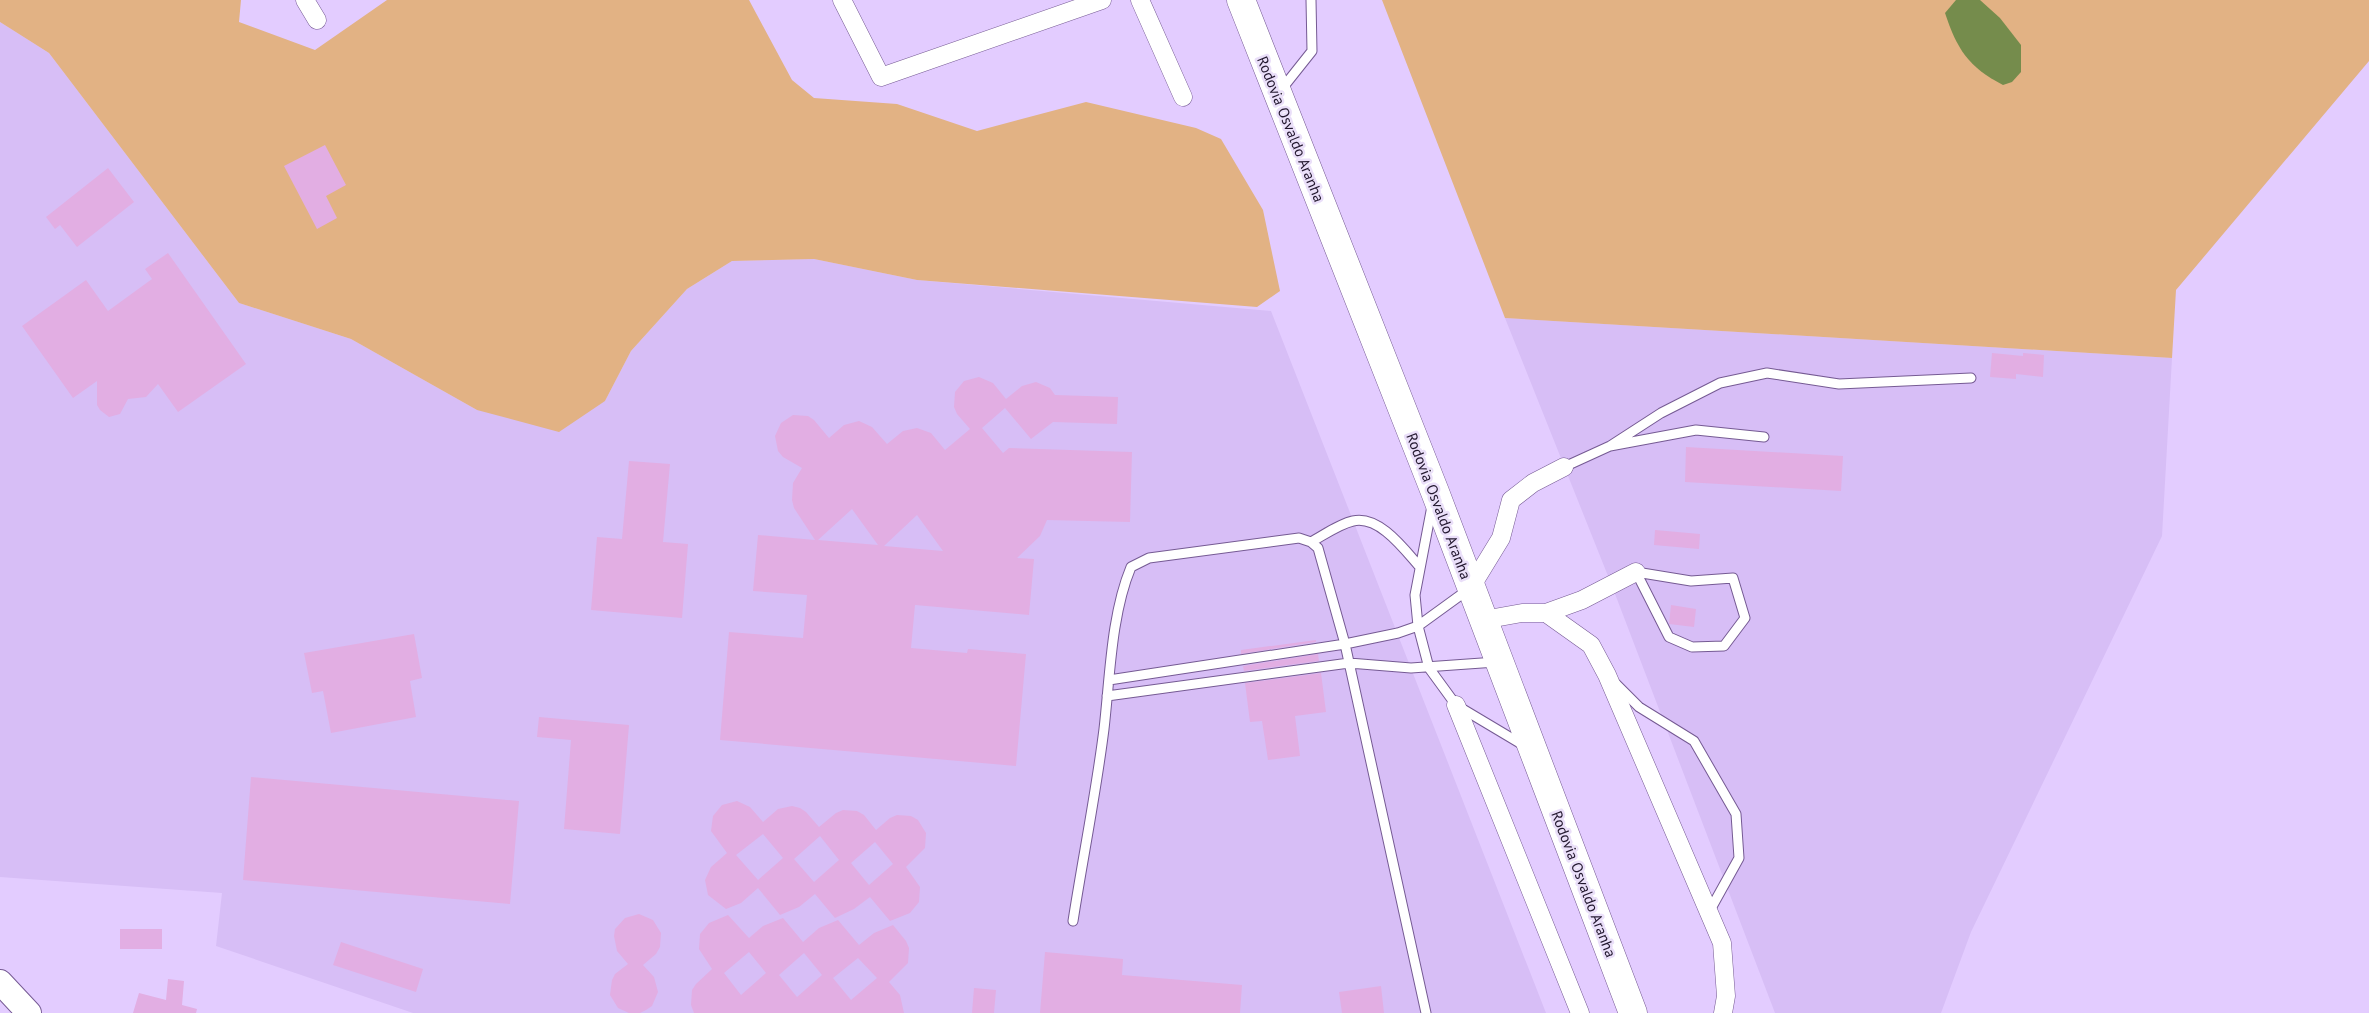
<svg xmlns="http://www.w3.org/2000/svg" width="2369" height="1013" font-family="'PT Sans',sans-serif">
  <rect width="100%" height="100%" fill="#e3ccff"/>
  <!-- built -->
  <path fill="#d7bef6" d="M 0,22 L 49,53 L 239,303 L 351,339 L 477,410 L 605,401 L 631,351 L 687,289 L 732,261 L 814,259 L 917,280 L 1271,311 L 1546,1013 L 413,1013 L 216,946 L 222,893 L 0,877 Z
    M 1505,318 L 2172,358 L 2162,536 L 1971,932 L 1941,1013 L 1775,1013 L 1612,586 Z"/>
  <!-- green -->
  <path fill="#e2b284" d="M 0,0 L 241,0 L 239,22 L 315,50 L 387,0 L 749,0 L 792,80 L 814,98 L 897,104 L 977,131 L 1086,102 L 1196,128 L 1221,139 L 1263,210 L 1280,291 L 1257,307 L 917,280 L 814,259 L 732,261 L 687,289 L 631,351 L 605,401 L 559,432 L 477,410 L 351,339 L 239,303 L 49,53 L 0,22 Z
    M 1382,0 L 2369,0 L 2369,61 L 2176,290 L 2172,358 L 1505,318 Z"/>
  <!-- water -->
  <path fill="#758c4c" d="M 1956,0 L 1980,0 L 2000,18 L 2021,45 L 2021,72 L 2012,82 L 2003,85 C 1968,67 1957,49 1945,13 Z"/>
  <!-- building -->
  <path fill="#e2aee3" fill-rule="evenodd" d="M 325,145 L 346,185 L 326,196 L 337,218 L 317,229 L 284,166 Z
    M 108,168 L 134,202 L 77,247 L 60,225 L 55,229 L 46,217 Z
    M 168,253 L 246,364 L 178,412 L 158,384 L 146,397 L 128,399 L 120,414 L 109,417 L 100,410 L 97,405 L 97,381 L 73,398 L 22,326 L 86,280 L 108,311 L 152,279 L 145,269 Z
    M 1992,353 L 2023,356 L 2023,353 L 2044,355 L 2043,377 L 2016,374 L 2016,379 L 1990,377 Z
    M 979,377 L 993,383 L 1006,399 L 1022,386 L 1036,382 L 1050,388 L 1055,395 L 1118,397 L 1117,424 L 1053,422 L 1031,439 L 1005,408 L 982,428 L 1003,453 L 1009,448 L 1132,452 L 1130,522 L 1047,520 L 1040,536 L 1017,558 L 1034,559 L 1029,615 L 915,605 L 911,648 L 967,653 L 968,649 L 1026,654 L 1016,766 L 720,740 L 729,632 L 803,638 L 807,595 L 753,591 L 758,535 L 815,540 L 794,508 L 792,500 L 793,483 L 802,468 L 783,457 L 778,451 L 775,436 L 781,423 L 793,415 L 808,416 L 814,420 L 829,438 L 844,425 L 859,421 L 872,427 L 887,444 L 903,431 L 917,428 L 931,433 L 945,450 L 970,429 L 957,414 L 954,407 L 955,392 L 964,381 ZM 852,509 L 878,545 L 818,540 ZM 917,515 L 943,551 L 884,546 Z
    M 1686,447 L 1843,456 L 1841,491 L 1685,482 Z
    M 629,461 L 670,464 L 663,542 L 688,544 L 682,618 L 591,610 L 597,537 L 622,539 Z
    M 1655,530 L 1700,534 L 1699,549 L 1654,545 Z
    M 1671,605 L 1696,609 L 1694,627 L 1669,624 Z
    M 414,634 L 422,678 L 410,681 L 416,717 L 331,733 L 323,691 L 312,693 L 304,653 Z
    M 1316,640 L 1316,642 L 1241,654 L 1241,650 Z
    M 1318,654 L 1319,661 L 1244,671 L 1243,666 Z
    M 1321,673 L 1326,712 L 1295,716 L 1300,756 L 1268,760 L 1262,721 L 1250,722 L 1245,683 Z
    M 539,717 L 629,725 L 620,834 L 564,829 L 571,740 L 537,737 Z
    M 251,777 L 519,801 L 510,904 L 243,880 Z
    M 737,801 L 750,807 L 763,822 L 778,809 L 792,806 L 800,808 L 806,812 L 819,827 L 836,813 L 843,810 L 857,811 L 864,815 L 876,830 L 890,818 L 897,815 L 911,816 L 918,820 L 926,833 L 925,848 L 906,867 L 920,887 L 919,902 L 910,913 L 890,921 L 870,897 L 854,909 L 835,918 L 815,894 L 799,907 L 780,915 L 758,888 L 741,903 L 726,909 L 708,895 L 705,880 L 711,867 L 727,853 L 711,831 L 713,816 L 722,805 ZM 763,834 L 783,858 L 758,880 L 736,855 ZM 820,836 L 839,860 L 814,882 L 794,859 ZM 875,842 L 893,864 L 869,885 L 851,863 Z
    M 639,914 L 653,920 L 661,933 L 660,947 L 656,954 L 643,965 L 654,977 L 658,992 L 652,1006 L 646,1010 L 640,1013 L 629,1013 L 618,1008 L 610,995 L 612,980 L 615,974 L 628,964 L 617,951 L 614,936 L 615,929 L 625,918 Z
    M 728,915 L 749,938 L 763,926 L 783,918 L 803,942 L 819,928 L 838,920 L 859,945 L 874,933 L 893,925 L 906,941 L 909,948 L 908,963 L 889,982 L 900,995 L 904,1013 L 694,1013 L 691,1005 L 692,990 L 696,984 L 712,969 L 699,949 L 700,934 L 709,923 ZM 749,952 L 766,973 L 741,995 L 724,973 ZM 804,953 L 822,975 L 797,997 L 779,975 ZM 858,958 L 877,978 L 851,1000 L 833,978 Z
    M 120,929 L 162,929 L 162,949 L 120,949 Z
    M 341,942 L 423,969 L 416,992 L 333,965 Z
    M 1045,952 L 1123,959 L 1122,975 L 1242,985 L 1240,1013 L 1040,1013 Z
    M 168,979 L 184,981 L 182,1005 L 197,1009 L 196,1013 L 133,1013 L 139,993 L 166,1000 Z
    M 1381,986 L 1384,1013 L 1342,1013 L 1339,992 Z
    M 974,988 L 996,990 L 994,1013 L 972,1013 Z"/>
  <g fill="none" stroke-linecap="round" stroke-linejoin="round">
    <defs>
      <path id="lane" d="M 1281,90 L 1312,51 L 1311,0
        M 1610,446 L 1661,413 L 1720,383 L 1767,373 L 1839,384 L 1971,378
        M 1564,467 L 1610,446 L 1696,430 L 1764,437
        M 1432,506 L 1415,595 L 1418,626 L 1429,668 L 1456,705 L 1523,745
        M 1311,542 C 1324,535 1339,524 1353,521 C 1379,515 1404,549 1419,566
        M 1636,572 L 1691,581 L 1733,578 L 1745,618 L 1724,646 L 1692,647 L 1669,637 Z
        M 1109,680 L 1345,644 L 1398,633 L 1418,626 L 1469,589
        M 1616,684 L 1639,707 L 1694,741 L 1736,814 L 1739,858 L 1709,912
        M 1107,696 L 1349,663 L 1411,668 L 1496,662
        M 1073,921 C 1083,857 1096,793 1104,729 C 1110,677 1111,615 1131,567 L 1149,558 L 1299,538 L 1311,542 L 1318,548 L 1345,644 L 1426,1013"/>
      <path id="street" d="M 305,0 L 317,20
        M 842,0 L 881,77 L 1102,0
        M 1140,0 L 1183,97
        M 1471,587 L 1501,538 L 1511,500 L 1533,483 L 1564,467
        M 1546,613 L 1591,645 L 1607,675 L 1722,943 L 1726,996 L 1723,1013
        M 1483,620 L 1522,613 L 1546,613 L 1582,600 L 1636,572
        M 1456,705 L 1580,1013"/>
      <path id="secondary" d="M 0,982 L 29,1013"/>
      <path id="highway" d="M 1241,0 L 1435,492 L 1633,1013"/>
    </defs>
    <!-- lane casing -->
    <use href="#lane" stroke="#755a93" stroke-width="11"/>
    <!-- street casing -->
    <use href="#street" stroke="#755a93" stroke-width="19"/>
    <!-- secondary casing -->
    <use href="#secondary" stroke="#755a93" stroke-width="26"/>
    <!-- highway casing -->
    <use href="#highway" stroke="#755a93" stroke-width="29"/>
    <!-- lane -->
    <use href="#lane" stroke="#fff" stroke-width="9"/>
    <!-- street -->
    <use href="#street" stroke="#fff" stroke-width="18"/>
    <!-- secondary -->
    <use href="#secondary" stroke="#fff" stroke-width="24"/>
    <!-- highway -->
    <use href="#highway" stroke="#fff" stroke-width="28"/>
  </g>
  <g text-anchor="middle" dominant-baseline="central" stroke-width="5" stroke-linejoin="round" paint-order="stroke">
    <!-- street labels -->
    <g font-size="15" fill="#22172e" stroke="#eadff9">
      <text transform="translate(1291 129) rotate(68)">Rodovia Osvaldo Aranha</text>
      <text transform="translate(1439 506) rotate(69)">Rodovia Osvaldo Aranha</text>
      <text transform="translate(1584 884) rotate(69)">Rodovia Osvaldo Aranha</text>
    </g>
  </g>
</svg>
